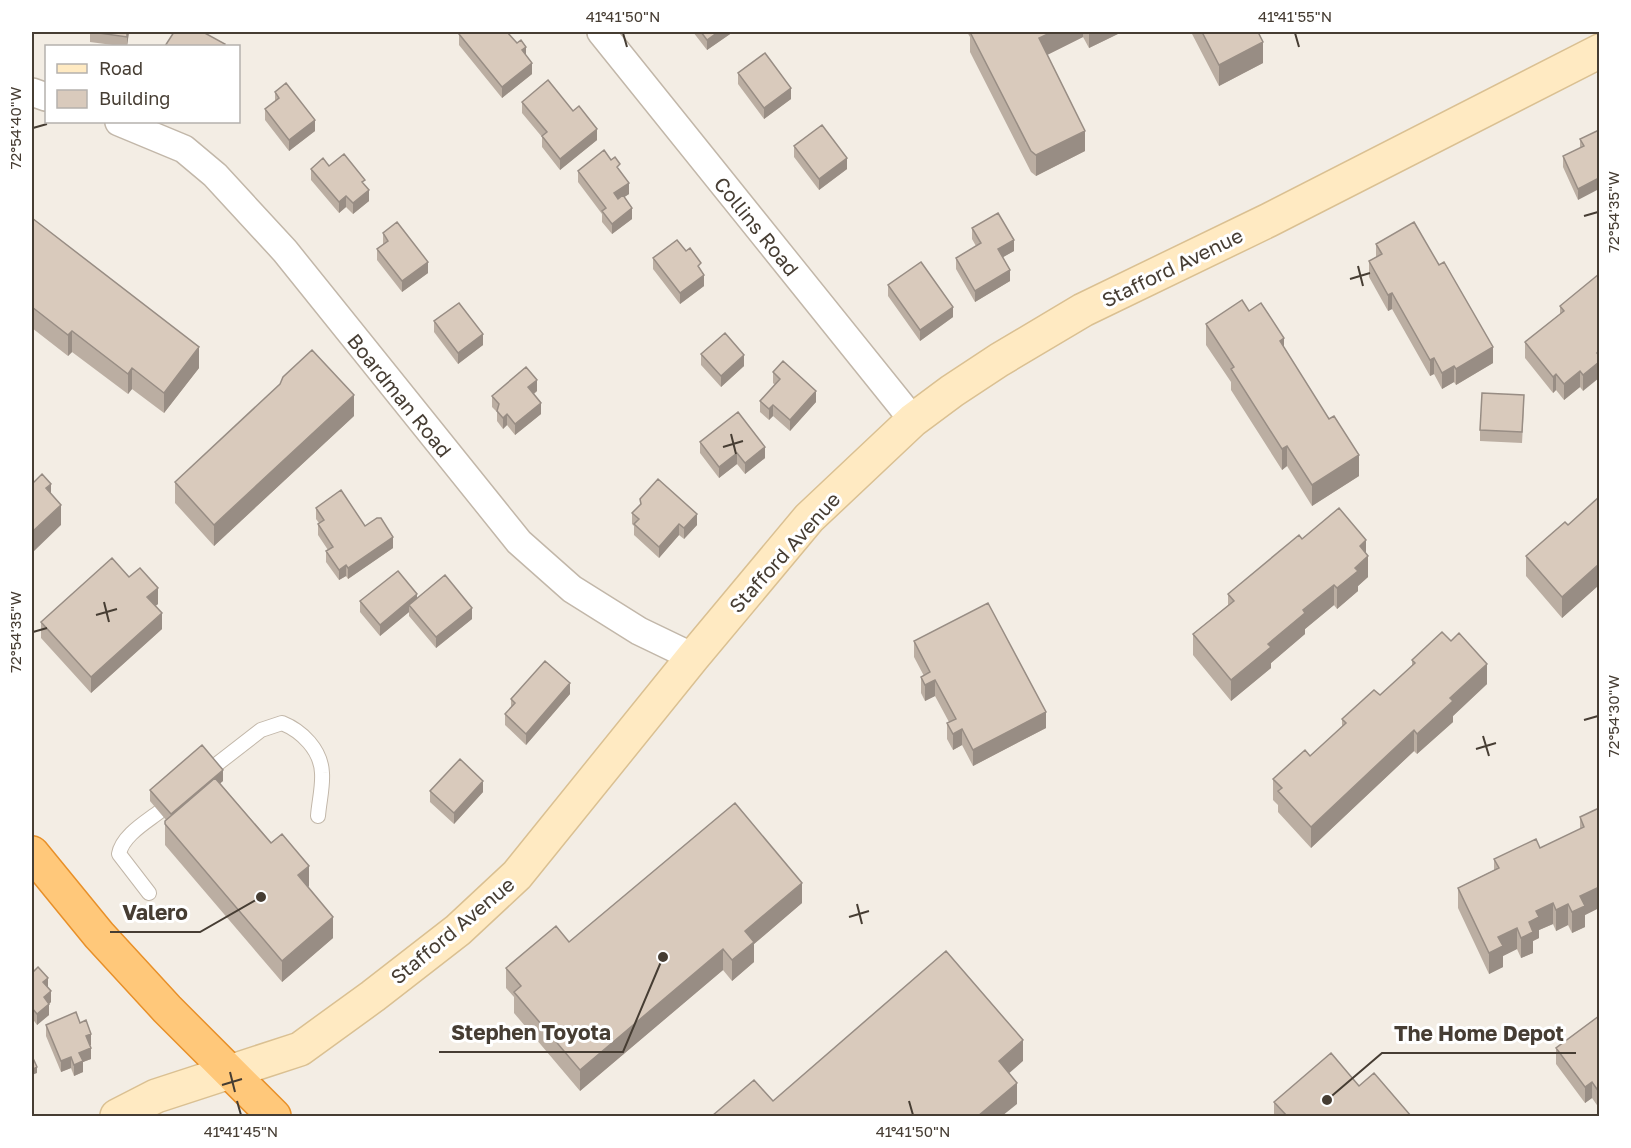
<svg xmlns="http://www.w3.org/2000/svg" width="1631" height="1148" font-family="'Golos Text',sans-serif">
  <rect width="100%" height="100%" fill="#f3ede4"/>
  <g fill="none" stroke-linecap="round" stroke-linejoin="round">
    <defs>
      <path id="service" d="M 212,768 L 261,730 L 282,723 C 302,731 321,750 322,773 C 323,787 319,802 318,816
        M 149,893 L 119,854 C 122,836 146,822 159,812"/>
      <path id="minor" d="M 601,32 L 913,420
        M 32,92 L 46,97
        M 119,122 L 184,149 L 215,175 L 285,251 L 519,542 L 572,589 L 639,631 L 693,657"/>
      <path id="secondary" d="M 117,1116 L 156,1096 L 300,1049 L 373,996 L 458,930 L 517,875 L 693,657 L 809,518 L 913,420 L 952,391 L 999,360 L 1083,310 L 1269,220 L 1600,51"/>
      <path id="trunk" d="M 32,853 L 99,935 L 167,1009 L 274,1116"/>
    </defs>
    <!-- service casing -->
    <use href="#service" stroke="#c2b7a9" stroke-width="16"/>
    <!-- minor casing -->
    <use href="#minor" stroke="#c2b7a9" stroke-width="30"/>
    <!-- secondary casing -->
    <use href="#secondary" stroke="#dac092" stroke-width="36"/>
    <!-- trunk casing -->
    <use href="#trunk" stroke="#e89029" stroke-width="36"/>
    <!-- service -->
    <use href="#service" stroke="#fff" stroke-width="14"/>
    <!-- minor -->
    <use href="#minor" stroke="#fff" stroke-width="27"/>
    <!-- secondary -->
    <use href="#secondary" stroke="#ffeac2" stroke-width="33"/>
    <!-- trunk -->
    <use href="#trunk" stroke="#ffc87a" stroke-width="33"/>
  </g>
  <!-- wall -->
  <path fill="#bbaea2" d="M 90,32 L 129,32 L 127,46 L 120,46 L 90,42 Z
    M 693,32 L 733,32 L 707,50 Z
    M 967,32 L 1122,32 L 1089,48 L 1083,37 L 1047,55 L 1085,151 L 1036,176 L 1031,172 L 970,52 L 970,37 Z
    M 1191,32 L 1258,32 L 1263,63 L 1219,86 Z
    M 459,34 L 517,43 L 526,55 L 532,74 L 502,98 L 459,45 Z
    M 738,73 L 791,99 L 764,119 L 738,84 Z
    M 275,92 L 315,131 L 289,151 L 265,120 L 265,109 L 275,101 Z
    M 522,102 L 597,140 L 560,170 L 542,147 L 542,137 L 522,113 Z
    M 1599,130 L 1578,200 L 1563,167 L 1563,156 L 1580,148 L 1580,139 Z
    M 794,146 L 847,169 L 819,190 L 794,157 Z
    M 329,166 L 365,186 L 369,201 L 353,214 L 346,207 L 339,213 L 311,180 L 311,169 Z
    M 578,171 L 620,171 L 629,194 L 624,197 L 632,219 L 612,234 L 602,222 L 602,214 L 578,182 Z
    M 32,218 L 199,368 L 164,413 L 132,389 L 128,394 L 72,352 L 68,356 L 32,328 Z
    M 972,228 L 1014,251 L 1003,257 L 1010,281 L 975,302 L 956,269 L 956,258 L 976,246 L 972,239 Z
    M 383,233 L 428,273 L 402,292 L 377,260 L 377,249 L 383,245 Z
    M 1376,244 L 1493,363 L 1456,385 L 1454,382 L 1442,389 L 1434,374 L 1430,376 L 1392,309 L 1388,311 L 1369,277 L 1369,261 L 1376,257 Z
    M 653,258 L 701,271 L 704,286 L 680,304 L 653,269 Z
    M 1599,274 L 1583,391 L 1580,387 L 1564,400 L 1556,390 L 1553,393 L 1525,358 L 1525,342 L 1560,314 L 1560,306 Z
    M 888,285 L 953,317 L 920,341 L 888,296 Z
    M 1249,311 L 1284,348 L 1359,476 L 1312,506 L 1287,466 L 1282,470 L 1231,390 L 1231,382 L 1206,345 L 1206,324 Z
    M 434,321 L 483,345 L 458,364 L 434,332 Z
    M 701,354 L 744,366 L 721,387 L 701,365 Z
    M 773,372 L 816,402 L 790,431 L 773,416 L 769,420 L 760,412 L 760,401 L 775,385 L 773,383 Z
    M 537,391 L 534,394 L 541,414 L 515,435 L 507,425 L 503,429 L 497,421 L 497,412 L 492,407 L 492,396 Z
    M 1524,406 L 1522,443 L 1480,441 L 1480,430 Z
    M 354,416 L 214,546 L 175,503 L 175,482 Z
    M 700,442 L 765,458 L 745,474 L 737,464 L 719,478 L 700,453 Z
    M 1599,490 L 1599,585 L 1562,618 L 1526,576 L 1526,556 L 1568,525 L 1598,498 L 1598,491 Z
    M 640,499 L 697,525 L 684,539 L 679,535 L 659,558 L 634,535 L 634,526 L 632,524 L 632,513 L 640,505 Z
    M 316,508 L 365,526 L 393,548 L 348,579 L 346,576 L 339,580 L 326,562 L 326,551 L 328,550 L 318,535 L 318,524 L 319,523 L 316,519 Z
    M 1302,539 L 1366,554 L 1368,577 L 1358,586 L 1358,591 L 1337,609 L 1334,605 L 1305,629 L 1305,634 L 1271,663 L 1271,668 L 1231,701 L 1193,655 L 1193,634 L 1228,605 L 1228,594 Z
    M 129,577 L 158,604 L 155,606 L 162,629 L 91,693 L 41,638 L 41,622 Z
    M 417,598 L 472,619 L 436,648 L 409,616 L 409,612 L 380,636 L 360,612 L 360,601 Z
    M 914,641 L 1046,728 L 973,766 L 962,745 L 953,750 L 947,739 L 947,723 L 949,722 L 935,696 L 925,701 L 921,693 L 921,677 L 924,676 L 914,657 Z
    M 1412,660 L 1487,684 L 1453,716 L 1453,722 L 1417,754 L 1414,751 L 1311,848 L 1278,812 L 1278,805 L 1273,800 L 1273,779 L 1310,756 L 1342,727 L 1342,719 L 1380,695 L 1412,666 Z
    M 570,694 L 526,745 L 505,725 L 505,714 L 511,708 L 511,699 Z
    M 223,781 L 220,783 L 309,886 L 308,887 L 333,938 L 282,982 L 165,845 L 165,821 L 166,820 L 150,801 L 150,790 Z
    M 430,791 L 483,792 L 454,824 L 430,802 Z
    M 1599,808 L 1599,914 L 1597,909 L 1585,915 L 1585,927 L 1572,933 L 1568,925 L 1556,931 L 1553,924 L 1539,930 L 1539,938 L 1533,941 L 1533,953 L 1521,958 L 1517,949 L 1503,956 L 1503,967 L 1489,974 L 1458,908 L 1458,888 L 1494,870 L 1494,859 L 1540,848 L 1580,829 L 1580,817 Z
    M 802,903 L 754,944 L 754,962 L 732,981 L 723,970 L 580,1091 L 514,1013 L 514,997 L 506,988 L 506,968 L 569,942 Z
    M 32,968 L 48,988 L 51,1002 L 49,1004 L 49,1015 L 37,1025 L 32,1018 Z
    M 1599,1016 L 1599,1108 L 1592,1098 L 1585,1103 L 1556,1064 L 1556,1048 Z
    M 46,1025 L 91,1045 L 90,1045 L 91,1059 L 83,1062 L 83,1072 L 74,1076 L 71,1068 L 61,1072 L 46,1036 Z
    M 1359,1086 L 1411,1116 L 1274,1116 L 1274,1102 Z"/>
  <!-- shaded-wall -->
  <path fill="#988d84" d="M 127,32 L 129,32 L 127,46 Z
    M 718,32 L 733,32 L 707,50 L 707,40 Z
    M 1052,32 L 1083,32 L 1083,37 L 1039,59 L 1039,38 Z
    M 1089,32 L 1122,32 L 1089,48 Z
    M 1263,42 L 1263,63 L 1219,86 L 1219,65 Z
    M 526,47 L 526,58 L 522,50 Z
    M 532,63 L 532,74 L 502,98 L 502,87 Z
    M 791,88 L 791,99 L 764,119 L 764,108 Z
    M 315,120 L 315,131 L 289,151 L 289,140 Z
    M 597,129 L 597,140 L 560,170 L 560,159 Z
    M 1085,131 L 1085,151 L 1036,176 L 1036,155 Z
    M 847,158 L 847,169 L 819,190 L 819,179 Z
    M 1599,178 L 1599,189 L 1578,200 L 1578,189 Z
    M 629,183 L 629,194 L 614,204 L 614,193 Z
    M 369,190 L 369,201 L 353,214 L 353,203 Z
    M 346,196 L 346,207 L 339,213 L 339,202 Z
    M 632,208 L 632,219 L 612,234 L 612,224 Z
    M 1014,240 L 1014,251 L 998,260 L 998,249 Z
    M 428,262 L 428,273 L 402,292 L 402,281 Z
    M 1010,270 L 1010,281 L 975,302 L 975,291 Z
    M 704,275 L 704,286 L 680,304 L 680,293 Z
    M 1392,293 L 1392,309 L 1388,311 L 1388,295 Z
    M 953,307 L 953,317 L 920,341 L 920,330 Z
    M 72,331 L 72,352 L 68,356 L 68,335 Z
    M 483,334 L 483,345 L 458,364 L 458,353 Z
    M 1284,338 L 1284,359 L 1280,341 Z
    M 199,347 L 199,368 L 164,413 L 164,393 Z
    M 1493,347 L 1493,363 L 1456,385 L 1456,369 Z
    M 1599,350 L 1599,378 L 1583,391 L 1583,375 L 1597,353 Z
    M 744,355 L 744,366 L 721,387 L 721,376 Z
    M 1434,358 L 1434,374 L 1430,376 L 1430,360 Z
    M 1454,366 L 1454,382 L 1442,389 L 1442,373 Z
    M 132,368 L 132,389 L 128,394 L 128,374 Z
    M 1580,371 L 1580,387 L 1564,400 L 1564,384 Z
    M 1556,374 L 1556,390 L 1553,393 L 1553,377 Z
    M 537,380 L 537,391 L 528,398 L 528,387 Z
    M 816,391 L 816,402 L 790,431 L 790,420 Z
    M 354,395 L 354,416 L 214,546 L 214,525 Z
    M 541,403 L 541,414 L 515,435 L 515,424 Z
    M 773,405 L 773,416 L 769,420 L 769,409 Z
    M 507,414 L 507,425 L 503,429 L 503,418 Z
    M 1287,446 L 1287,466 L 1282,470 L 1282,449 Z
    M 765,447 L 765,458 L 745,474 L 745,463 Z
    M 737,453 L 737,464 L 719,478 L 719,467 Z
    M 1359,455 L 1359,476 L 1312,506 L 1312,485 Z
    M 51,484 L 51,504 L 46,488 Z
    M 61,505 L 61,525 L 32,553 L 32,532 Z
    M 697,514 L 697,525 L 684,539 L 684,528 Z
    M 679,524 L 679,535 L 659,558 L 659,547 Z
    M 393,537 L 393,548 L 348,579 L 348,568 Z
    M 1366,540 L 1366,558 L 1368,556 L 1368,577 L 1358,586 L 1358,591 L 1337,609 L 1337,588 L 1355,568 L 1360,546 Z
    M 1599,564 L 1599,585 L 1562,618 L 1562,597 Z
    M 346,565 L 346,576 L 339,580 L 339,570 Z
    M 1334,585 L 1334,605 L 1305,629 L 1305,634 L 1271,663 L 1271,668 L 1231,701 L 1231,680 L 1303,610 Z
    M 158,588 L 158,604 L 147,613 L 147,597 Z
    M 417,594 L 417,605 L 409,605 L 409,612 L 380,636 L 380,625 Z
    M 472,608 L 472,619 L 436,648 L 436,637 Z
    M 162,613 L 162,629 L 91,693 L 91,677 Z
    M 1487,664 L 1487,684 L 1453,716 L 1453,722 L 1417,754 L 1417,734 L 1450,698 Z
    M 935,680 L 935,696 L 925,701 L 925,685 Z
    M 570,683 L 570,694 L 526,745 L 526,734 Z
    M 1046,712 L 1046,728 L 973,766 L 973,750 Z
    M 962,729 L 962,745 L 953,750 L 953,734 Z
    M 1414,730 L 1414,751 L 1311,848 L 1311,827 Z
    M 223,770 L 223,781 L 171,825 L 171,814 Z
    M 483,781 L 483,792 L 454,824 L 454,813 Z
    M 309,866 L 309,886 L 298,896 L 298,875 Z
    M 802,883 L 802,903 L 754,944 L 754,962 L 732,981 L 732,960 L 745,931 Z
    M 1597,888 L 1597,909 L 1585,915 L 1585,927 L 1572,933 L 1572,912 L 1580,896 Z
    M 1553,903 L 1553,924 L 1539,930 L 1539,938 L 1533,941 L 1533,953 L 1521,958 L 1521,938 L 1529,922 L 1536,911 Z
    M 1568,904 L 1568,925 L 1556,931 L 1556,910 Z
    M 333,917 L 333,938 L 282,982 L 282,961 Z
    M 1517,928 L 1517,949 L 1503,956 L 1503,967 L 1489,974 L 1489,953 L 1498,937 Z
    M 723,949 L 723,970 L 580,1091 L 580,1070 Z
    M 48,978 L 48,989 L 43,982 Z
    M 51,991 L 51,1002 L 44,1008 L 44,997 Z
    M 49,1004 L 49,1015 L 37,1025 L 37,1014 Z
    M 91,1034 L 91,1045 L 86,1047 L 86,1036 Z
    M 1023,1040 L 1023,1061 L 999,1082 L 999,1061 Z
    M 91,1048 L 91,1059 L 83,1062 L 83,1072 L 74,1076 L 74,1065 L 79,1053 Z
    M 71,1057 L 71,1068 L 61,1072 L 61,1061 Z
    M 37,1067 L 37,1073 L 32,1075 L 32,1070 Z
    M 1592,1082 L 1592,1098 L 1585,1103 L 1585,1087 Z
    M 1017,1083 L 1017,1104 L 1002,1116 L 978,1116 Z"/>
  <!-- building -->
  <path fill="#d9cabc" stroke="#988d84" stroke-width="1.5" d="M 92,32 L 127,32 L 127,37 Z
    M 174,32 L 203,32 L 225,44 L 224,46 L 165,46 Z
    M 463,32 L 507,32 L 517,43 L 521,40 L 526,47 L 522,50 L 532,63 L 502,87 L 459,34 Z
    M 701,32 L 718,32 L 707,40 Z
    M 970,32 L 1052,32 L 1039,38 L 1085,131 L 1036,155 L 1031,151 Z
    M 1202,32 L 1258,32 L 1263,42 L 1219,65 Z
    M 765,53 L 791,88 L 764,108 L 738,73 Z
    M 548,80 L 573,111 L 579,106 L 597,129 L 560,159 L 542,136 L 547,132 L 522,102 Z
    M 286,83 L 315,120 L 289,140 L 265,109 L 279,98 L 275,92 Z
    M 822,125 L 847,158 L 819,179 L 794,146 Z
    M 1599,130 L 1599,178 L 1578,189 L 1563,156 L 1584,146 L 1580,139 Z
    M 604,150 L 611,160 L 615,157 L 620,164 L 617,167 L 629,183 L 614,193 L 618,199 L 623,195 L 632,208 L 612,224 L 602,211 L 606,208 L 578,171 Z
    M 344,154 L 365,180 L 362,182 L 369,190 L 353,203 L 346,196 L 339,202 L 311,169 L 323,158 L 329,166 Z
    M 998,213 L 1014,240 L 998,249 L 1010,270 L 975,291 L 956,258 L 981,243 L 972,228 Z
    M 32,218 L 199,347 L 164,393 L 132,368 L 128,374 L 72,331 L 68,335 L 32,307 Z
    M 397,222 L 428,262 L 402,281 L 377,249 L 388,241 L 383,233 Z
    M 1414,222 L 1439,265 L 1444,262 L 1493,347 L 1456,369 L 1454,366 L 1442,373 L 1434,358 L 1430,360 L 1392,293 L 1388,295 L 1369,261 L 1382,254 L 1376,244 Z
    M 677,240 L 686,251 L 690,248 L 701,263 L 698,266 L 704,275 L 680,293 L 653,258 Z
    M 921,262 L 953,307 L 920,330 L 888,285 Z
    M 1599,274 L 1599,350 L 1597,353 L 1599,356 L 1599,362 L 1583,375 L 1580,371 L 1564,384 L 1556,374 L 1553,377 L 1525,342 L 1564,311 L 1560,306 Z
    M 1242,300 L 1249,311 L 1261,303 L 1284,338 L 1280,341 L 1329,419 L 1334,416 L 1359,455 L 1312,485 L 1287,446 L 1282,449 L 1231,369 L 1234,367 L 1206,324 Z
    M 459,303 L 483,334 L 458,353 L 434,321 Z
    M 725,333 L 744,355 L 721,376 L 701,354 Z
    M 312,350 L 354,395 L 214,525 L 175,482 L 280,384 L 283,377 Z
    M 783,361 L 816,391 L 790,420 L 773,405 L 769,409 L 760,401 L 780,379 L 773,372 Z
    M 526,367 L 537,380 L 528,387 L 541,403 L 515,424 L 507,414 L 503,418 L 497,411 L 499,404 L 492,396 Z
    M 1482,393 L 1524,395 L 1522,432 L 1480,430 Z
    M 738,412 L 765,447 L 745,463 L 737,453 L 719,467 L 700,442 Z
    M 42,474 L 51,484 L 46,488 L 61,505 L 32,532 L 32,484 Z
    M 658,479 L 697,514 L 684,528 L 679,524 L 659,547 L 634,524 L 639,519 L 632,513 L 641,504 L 640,499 Z
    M 341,490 L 365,526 L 377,518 L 381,518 L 393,537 L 348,568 L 346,565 L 339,570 L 326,551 L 333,547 L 318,524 L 324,520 L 316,508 Z
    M 1599,497 L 1599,564 L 1562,597 L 1526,556 L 1565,522 L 1568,525 Z
    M 1339,508 L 1366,540 L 1360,546 L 1368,556 L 1355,568 L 1358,571 L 1337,588 L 1334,585 L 1303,610 L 1305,613 L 1268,644 L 1271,647 L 1231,680 L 1193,634 L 1234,601 L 1228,594 L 1299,535 L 1302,539 Z
    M 112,558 L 129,577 L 140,568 L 158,588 L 147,597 L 162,613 L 91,677 L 41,622 Z
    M 398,571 L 417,594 L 380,625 L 360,601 Z
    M 445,575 L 472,608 L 436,637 L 409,605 Z
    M 988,603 L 1046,712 L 973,750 L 962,729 L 953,734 L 947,723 L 956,719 L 935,680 L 925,685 L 921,677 L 930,672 L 914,641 Z
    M 1442,632 L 1451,641 L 1459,633 L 1487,664 L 1450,698 L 1453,701 L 1417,734 L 1414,730 L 1311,827 L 1278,791 L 1282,788 L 1273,779 L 1305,750 L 1310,756 L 1346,723 L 1342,719 L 1374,690 L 1380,695 L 1415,663 L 1412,660 Z
    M 545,661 L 570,683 L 526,734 L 505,714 L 515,703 L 511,699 Z
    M 202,745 L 223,770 L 171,814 L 150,790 Z
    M 460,759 L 483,781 L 454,813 L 430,791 Z
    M 215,778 L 271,843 L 282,834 L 309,866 L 298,875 L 333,917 L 282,961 L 165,824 L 165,821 Z
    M 735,803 L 802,883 L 745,931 L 754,942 L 732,960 L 723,949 L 580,1070 L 514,992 L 521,986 L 506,968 L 556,926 L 569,942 Z
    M 1599,808 L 1599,893 L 1597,888 L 1580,896 L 1585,906 L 1572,912 L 1568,904 L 1556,910 L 1553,903 L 1536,911 L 1539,917 L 1529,922 L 1533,932 L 1521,938 L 1517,928 L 1498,937 L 1503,946 L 1489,953 L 1458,888 L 1499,868 L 1494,859 L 1536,839 L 1540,848 L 1584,827 L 1580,817 Z
    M 946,951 L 1023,1040 L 999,1061 L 1017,1083 L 978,1116 L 712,1116 L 754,1080 L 773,1101 Z
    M 38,967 L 48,978 L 43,982 L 51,991 L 44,997 L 49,1004 L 37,1014 L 32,1008 L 32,968 L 34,971 Z
    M 76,1012 L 80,1023 L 86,1020 L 91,1034 L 86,1036 L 91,1048 L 79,1053 L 83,1061 L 74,1065 L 71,1057 L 61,1061 L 46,1025 Z
    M 1599,1016 L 1599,1092 L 1592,1082 L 1585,1087 L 1556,1048 Z
    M 1331,1053 L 1359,1086 L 1374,1073 L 1411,1116 L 1287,1116 L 1274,1102 Z
    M 32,1056 L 37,1067 L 32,1070 Z"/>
  <!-- ticks -->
  <path fill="none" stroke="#463d33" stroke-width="2" d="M 623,33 L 627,47M 1295,33 L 1299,47M 33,128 L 47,124M 1584,216 L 1598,212M 1358,266 L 1363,286M 1350,279 L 1370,273M 731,434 L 736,454M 723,447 L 743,441M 104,602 L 109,622M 96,615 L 117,609M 33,632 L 47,628M 1584,720 L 1598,716M 1483,736 L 1489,756M 1476,749 L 1496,743M 857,904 L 862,924M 849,917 L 869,911M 230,1072 L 235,1092M 222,1085 L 242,1079M 237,1101 L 241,1115M 909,1101 L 913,1115"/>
  <g text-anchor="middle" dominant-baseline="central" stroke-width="6" stroke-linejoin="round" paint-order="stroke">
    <!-- street labels -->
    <g font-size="20" fill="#463d33" stroke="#fff">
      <text transform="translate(757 226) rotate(51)">Collins Road</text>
      <text transform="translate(1172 267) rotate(-26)">Stafford Avenue</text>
      <text transform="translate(400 395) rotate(51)">Boardman Road</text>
      <text transform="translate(784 552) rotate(-48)">Stafford Avenue</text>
      <text transform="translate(452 930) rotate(-40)">Stafford Avenue</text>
    </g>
  </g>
  <!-- callouts -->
  <path fill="none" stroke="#463d33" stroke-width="2" d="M261 897L200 932H110M663 957L623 1052H439M1327 1100L1382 1053H1576"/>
  <g fill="#463d33" stroke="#fff" stroke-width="2">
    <circle cx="261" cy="897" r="6"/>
    <circle cx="663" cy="957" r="6"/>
    <circle cx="1327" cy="1100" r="6"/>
  </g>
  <g font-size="21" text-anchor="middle" font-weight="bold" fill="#463d33" stroke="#fff" stroke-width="6" stroke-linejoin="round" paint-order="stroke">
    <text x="155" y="920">Valero</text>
    <text x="531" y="1040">Stephen Toyota</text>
    <text x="1479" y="1041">The Home Depot</text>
  </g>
  <!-- border -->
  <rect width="1631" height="1148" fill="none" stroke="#ffffff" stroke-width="66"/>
  <!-- legend -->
  <rect x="45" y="45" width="195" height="78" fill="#ffffff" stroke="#b5b1ad" stroke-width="1.5"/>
  <rect x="57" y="64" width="30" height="9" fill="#ffeac2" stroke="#b5b1ad" stroke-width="1.5"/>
  <text x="99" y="75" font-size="18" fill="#463d33">Road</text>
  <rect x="57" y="90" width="30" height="18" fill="#d9cabc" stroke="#b5b1ad" stroke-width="1.5"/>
  <text x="99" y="105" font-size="18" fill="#463d33">Building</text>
  <rect x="33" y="33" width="1565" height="1082" fill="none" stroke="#463d33" stroke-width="2"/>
  <g font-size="15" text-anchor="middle" fill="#463d33">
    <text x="623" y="22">41°41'50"N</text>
    <text x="1295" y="22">41°41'55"N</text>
    <text transform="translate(16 128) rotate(-90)" y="5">72°54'40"W</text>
    <text transform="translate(1614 212) rotate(-90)" y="5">72°54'35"W</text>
    <text transform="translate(16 632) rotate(-90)" y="5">72°54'35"W</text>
    <text transform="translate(1614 716) rotate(-90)" y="5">72°54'30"W</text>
    <text x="241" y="1137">41°41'45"N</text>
    <text x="913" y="1137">41°41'50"N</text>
  </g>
</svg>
